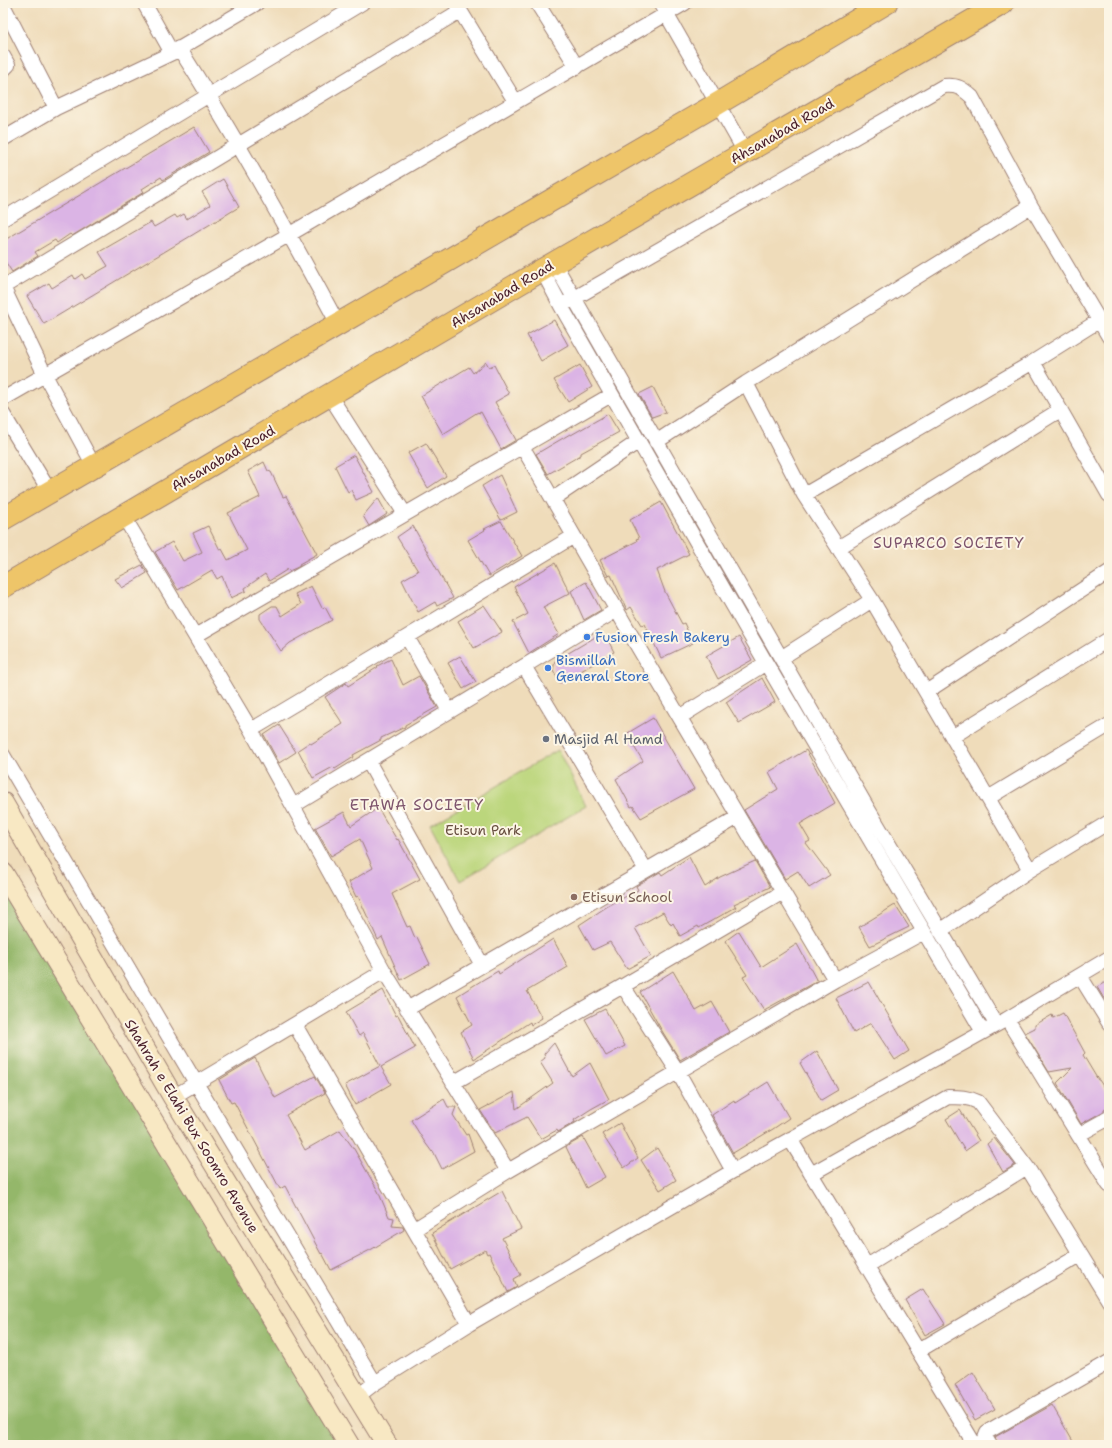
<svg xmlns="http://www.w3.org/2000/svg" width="1112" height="1448" font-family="'Shantell Sans',sans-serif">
  <rect width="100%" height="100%" fill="#fcf5e5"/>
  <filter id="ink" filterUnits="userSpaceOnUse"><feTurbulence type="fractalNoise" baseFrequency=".025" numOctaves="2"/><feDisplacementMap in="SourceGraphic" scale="8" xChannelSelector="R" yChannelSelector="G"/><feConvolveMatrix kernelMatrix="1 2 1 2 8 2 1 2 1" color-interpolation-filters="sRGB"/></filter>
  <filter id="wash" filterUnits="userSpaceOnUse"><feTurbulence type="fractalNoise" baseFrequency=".012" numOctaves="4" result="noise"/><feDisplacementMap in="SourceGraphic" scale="16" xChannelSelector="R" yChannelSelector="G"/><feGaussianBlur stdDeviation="0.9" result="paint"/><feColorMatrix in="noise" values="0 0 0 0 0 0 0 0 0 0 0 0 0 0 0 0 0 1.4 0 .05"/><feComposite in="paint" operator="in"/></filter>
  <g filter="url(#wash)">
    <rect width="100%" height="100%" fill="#efdcba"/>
    <!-- green -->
    <path fill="#bbd67b" stroke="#827a53" d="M 558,750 L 586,806 L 460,881 L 430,825 Z"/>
    <!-- forest -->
    <path fill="#94b76b" stroke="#6f6b4b" d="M 3,878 L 342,1445 L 3,1445 Z"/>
    <g id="blocks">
      <!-- building -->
      <path fill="#dbb4e5" d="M 194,127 L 209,152 L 163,180 L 161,177 L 142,189 L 144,192 L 72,236 L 70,234 L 57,243 L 55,240 L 35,252 L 38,256 L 12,272 L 3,258 L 3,241 Z
        M 223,179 L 239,207 L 44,324 L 27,296 L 49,283 L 52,288 L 73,275 L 75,279 L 82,274 L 85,279 L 108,266 L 99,252 L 151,222 L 154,227 L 175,215 L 177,218 L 184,214 L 187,219 L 210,205 L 202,192 Z
        M 554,320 L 568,345 L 541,361 L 527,335 Z
        M 486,362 L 489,367 L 494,365 L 509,394 L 495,402 L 516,440 L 501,449 L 481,412 L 479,413 L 478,412 L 443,434 L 421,396 L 469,367 L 473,373 Z
        M 580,365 L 592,387 L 568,402 L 554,380 Z
        M 653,387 L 666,412 L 652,417 L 639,394 Z
        M 608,414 L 619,432 L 581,453 L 581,455 L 548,474 L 536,454 L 570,434 L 571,435 Z
        M 426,443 L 446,476 L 428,488 L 408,453 Z
        M 354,455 L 374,492 L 356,500 L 351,490 L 348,492 L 335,466 Z
        M 264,462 L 268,471 L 271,472 L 283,497 L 286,496 L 317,554 L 299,564 L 300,566 L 296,568 L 289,571 L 288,569 L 269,581 L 265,574 L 245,588 L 246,591 L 231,598 L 222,576 L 217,579 L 212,570 L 178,590 L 155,552 L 172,542 L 183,561 L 202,552 L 193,533 L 208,526 L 220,550 L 222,549 L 228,560 L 247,550 L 228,513 L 260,497 L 248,471 Z
        M 500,475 L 517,512 L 501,520 L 482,486 Z
        M 378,498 L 387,514 L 369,526 L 363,516 Z
        M 661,502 L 689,554 L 657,570 L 665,592 L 682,624 L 684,623 L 693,643 L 661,658 L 645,624 L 642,625 L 631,607 L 627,610 L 611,575 L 608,576 L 600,560 L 637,541 L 636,539 L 639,538 L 630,520 Z
        M 501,521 L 522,556 L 489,576 L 468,540 L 485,530 L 484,529 Z
        M 413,526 L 453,598 L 437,606 L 435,602 L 418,612 L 402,580 L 418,571 L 397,537 Z
        M 555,563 L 570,593 L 543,607 L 559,634 L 529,653 L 513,622 L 528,614 L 514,587 Z
        M 142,565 L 147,573 L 122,588 L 115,579 Z
        M 586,582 L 601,610 L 584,620 L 571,591 Z
        M 311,586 L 322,608 L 325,607 L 332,620 L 290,643 L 281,651 L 260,619 L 260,614 L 272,606 L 277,606 L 282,616 L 301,604 L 295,594 Z
        M 484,605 L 502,632 L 474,648 L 458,621 Z
        M 597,636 L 607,638 L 614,652 L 560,683 L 553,670 L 555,661 Z
        M 739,637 L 752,660 L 718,679 L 706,656 Z
        M 460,656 L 476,682 L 463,689 L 448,663 Z
        M 391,659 L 403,685 L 419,676 L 437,707 L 405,725 L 405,727 L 381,738 L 381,740 L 353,755 L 354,757 L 335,769 L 333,767 L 313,778 L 298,750 L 310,742 L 311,744 L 343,724 L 325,697 L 346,683 L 348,686 L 378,667 L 377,666 Z
        M 762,678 L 775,702 L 739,723 L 726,702 Z
        M 653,718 L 694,789 L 641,818 L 633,806 L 631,807 L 616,779 L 643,761 L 626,734 Z
        M 279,725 L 296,752 L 279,763 L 264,735 Z
        M 806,750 L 835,803 L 800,824 L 810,841 L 806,843 L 830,875 L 809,888 L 798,871 L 785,879 L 744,810 L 778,789 L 769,772 Z
        M 378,808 L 397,840 L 398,839 L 420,879 L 392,894 L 407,927 L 410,926 L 415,938 L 417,937 L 430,964 L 401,980 L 382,937 L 378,940 L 358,896 L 356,897 L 349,882 L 373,868 L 360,839 L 331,856 L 315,828 L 344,812 L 351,826 Z
        M 689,857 L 705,887 L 720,877 L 755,861 L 770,887 L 734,904 L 736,907 L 699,928 L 698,926 L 680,936 L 673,923 L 671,925 L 663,912 L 635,928 L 651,956 L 627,969 L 610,942 L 593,950 L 579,925 L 608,906 L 638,890 L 636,886 L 660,872 L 662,875 Z
        M 895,905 L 909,927 L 870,946 L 859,927 Z
        M 739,931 L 761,967 L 797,944 L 817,981 L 764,1010 L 743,977 L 747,975 L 725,941 Z
        M 553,939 L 568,967 L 527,991 L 542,1018 L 531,1025 L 530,1022 L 474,1059 L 461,1032 L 472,1025 L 457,996 L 484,979 L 498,971 L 499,974 Z
        M 673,971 L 696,1011 L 712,1002 L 729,1032 L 680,1060 L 662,1031 L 640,992 Z
        M 1109,980 L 1109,1007 L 1097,987 Z
        M 869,982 L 909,1051 L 895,1060 L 871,1023 L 854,1033 L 836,998 Z
        M 383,990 L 396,1016 L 398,1015 L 415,1048 L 381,1067 L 391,1084 L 355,1105 L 345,1085 L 380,1066 L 363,1033 L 359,1036 L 346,1012 Z
        M 605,1009 L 625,1046 L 606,1056 L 585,1019 Z
        M 1063,1013 L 1085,1053 L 1083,1055 L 1098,1080 L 1099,1080 L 1109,1095 L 1109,1106 L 1104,1109 L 1104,1111 L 1081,1124 L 1057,1083 L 1072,1068 L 1049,1072 L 1025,1033 L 1035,1028 L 1035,1025 L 1052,1015 L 1053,1018 Z
        M 554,1043 L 572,1076 L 590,1063 L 609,1099 L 591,1109 L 574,1120 L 575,1122 L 558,1132 L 557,1130 L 541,1139 L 527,1117 L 495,1133 L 480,1110 L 514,1092 L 516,1109 L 553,1083 L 540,1062 L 545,1058 L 544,1054 Z
        M 817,1051 L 838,1090 L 821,1100 L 800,1063 Z
        M 255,1058 L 275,1098 L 315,1076 L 325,1093 L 286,1115 L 305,1150 L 340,1130 L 354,1149 L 378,1191 L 389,1217 L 394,1218 L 392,1226 L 403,1227 L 404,1230 L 372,1249 L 331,1270 L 322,1253 L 321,1254 L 285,1186 L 280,1189 L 234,1102 L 231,1103 L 219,1080 Z
        M 768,1082 L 789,1118 L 773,1129 L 733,1153 L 712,1115 L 734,1100 L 735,1103 Z
        M 444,1099 L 448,1107 L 456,1107 L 453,1115 L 466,1135 L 468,1134 L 474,1151 L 442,1169 L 433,1151 L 432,1152 L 424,1141 L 411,1120 Z
        M 960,1110 L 979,1141 L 965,1151 L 946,1119 Z
        M 620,1123 L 638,1158 L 624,1168 L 602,1134 Z
        M 583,1137 L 605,1177 L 586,1188 L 566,1147 Z
        M 994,1138 L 1015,1165 L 1003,1172 L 987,1144 Z
        M 657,1148 L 676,1180 L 660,1190 L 641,1160 Z
        M 502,1191 L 521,1229 L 502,1238 L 521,1275 L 514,1279 L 517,1287 L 508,1292 L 489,1253 L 487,1254 L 485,1250 L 450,1269 L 432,1233 Z
        M 923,1289 L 945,1324 L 925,1335 L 905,1300 Z
        M 973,1372 L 995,1409 L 975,1420 L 955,1385 Z
        M 1052,1405 L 1075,1445 L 998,1445 L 995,1437 Z"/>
    </g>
  </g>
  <g filter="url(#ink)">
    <use href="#blocks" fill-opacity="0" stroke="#9c7e72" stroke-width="1"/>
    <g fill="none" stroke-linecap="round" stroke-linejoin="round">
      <defs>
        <path id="minor" d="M 144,3 L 172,53
          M 537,3 L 577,67
          M 660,3 L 745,152
          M 456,4 L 515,101
          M 3,5 L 56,108
          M 179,48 C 236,137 288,231 338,324
          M 3,56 L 8,65 L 3,70
          M 3,139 L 56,108 L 172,53 L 257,3
          M 3,219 L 362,3
          M 554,263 L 865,804 L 996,1024
          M 542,270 L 561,306 L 766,663 L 983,1032
          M 3,287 L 460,11
          M 3,287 L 45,375 L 94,466
          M 566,303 L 944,86 C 958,85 962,88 972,97 L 1031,206 L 1109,337
          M 1033,362 L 1109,495
          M 746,383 L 804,495 L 872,600 L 1030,870
          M 330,396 L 405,514
          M 3,399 L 290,234 L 685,3
          M 3,414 L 50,492
          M 656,442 L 746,383 L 1031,206
          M 522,446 L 638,647 L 835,980
          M 804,495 L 1033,362 L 1100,320
          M 553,499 L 639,441
          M 124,517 L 251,730 L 384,971 L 508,1171
          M 838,548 L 1060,410
          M 195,636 L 611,395
          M 407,637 L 449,711
          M 781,658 L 872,600
          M 524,666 L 646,870
          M 926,692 L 1109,572
          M 680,717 L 766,663
          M 251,730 L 407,637 L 574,536
          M 952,737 L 1109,639
          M 3,755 L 196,1083 L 375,1383
          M 368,761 L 482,965
          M 988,798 L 1109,725
          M 293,806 L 617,610
          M 940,931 L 1030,870 L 1109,822
          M 1080,976 L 1109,1023
          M 623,986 L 678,1072 L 733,1171
          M 407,1009 L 738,817
          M 1007,1019 L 1109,1185
          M 295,1025 L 469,1324
          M 453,1083 L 623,986 L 783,892
          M 173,1097 L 384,971
          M 1078,1135 L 1109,1118
          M 790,1139 L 975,1445
          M 811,1174 L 948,1097 C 959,1097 968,1097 978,1102 L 1027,1167
          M 415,1229 L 508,1171 L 835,980 L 924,932
          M 867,1266 L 1027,1167 L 1109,1301
          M 918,1351 L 1080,1255
          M 358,1396 L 375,1383 L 469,1324 L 733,1171 L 1007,1019 L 1109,958
          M 990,1445 L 985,1437 L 987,1432 L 1109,1362"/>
        <path id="secondary" d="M 3,803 L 173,1097 L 387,1445
          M 3,873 L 349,1445"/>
        <path id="primary" d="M 3,519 L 717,104 L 886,3
          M 3,587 L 542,270 L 1003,3"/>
      </defs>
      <!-- minor casing -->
      <use href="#minor" stroke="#9c7e72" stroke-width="16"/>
      <!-- secondary casing -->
      <use href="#secondary" stroke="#9c7e72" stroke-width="22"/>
      <!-- primary casing -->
      <use href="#primary" stroke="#9c7e72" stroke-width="24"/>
      <!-- minor -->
      <use href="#minor" stroke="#fff" stroke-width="14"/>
      <!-- secondary -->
      <use href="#secondary" stroke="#f8e8c3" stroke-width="20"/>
      <!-- primary -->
      <use href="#primary" stroke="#eec569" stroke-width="22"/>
    </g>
  </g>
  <!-- markers -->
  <g fill="#3f7fe0" stroke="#fcf5e5" stroke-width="1.5">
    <circle cx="587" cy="637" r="4"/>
    <circle cx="548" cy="668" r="4"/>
  </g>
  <circle fill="#6b7280" stroke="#fcf5e5" stroke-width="1.5" cx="546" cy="739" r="4"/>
  <circle fill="#8d6e63" stroke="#fcf5e5" stroke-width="1.5" cx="574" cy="897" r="4"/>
  <g text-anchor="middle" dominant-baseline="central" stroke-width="4" stroke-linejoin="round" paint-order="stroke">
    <!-- street labels -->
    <g font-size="14" fill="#4a1f2b" stroke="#fcf5e5">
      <text transform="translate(782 131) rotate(-30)">Ahsanabad Road</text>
      <text transform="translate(502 294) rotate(-31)">Ahsanabad Road</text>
      <text transform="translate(223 458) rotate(-30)">Ahsanabad Road</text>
      <text transform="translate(192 1126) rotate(59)">Shahrah e Elahi Bux Soomro Avenue</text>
    </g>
    <!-- shop labels -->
    <g font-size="14" fill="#366cbe" stroke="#fcf5e5" text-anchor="start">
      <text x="595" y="637">Fusion Fresh Bakery</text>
      <text x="556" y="660">Bismillah<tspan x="556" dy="16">General Store</tspan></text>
    </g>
    <!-- worship labels -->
    <g font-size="14" fill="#5b616d" stroke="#fcf5e5" text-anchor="start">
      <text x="554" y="739">Masjid Al Hamd</text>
    </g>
    <!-- park labels -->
    <g font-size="14" fill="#664d3f" stroke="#fcf5e5">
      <text x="483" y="830">Etisun Park</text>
    </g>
    <!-- education labels -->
    <g font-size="14" fill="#785e54" stroke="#fcf5e5" text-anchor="start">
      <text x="582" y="897">Etisun School</text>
    </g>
    <!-- neighbourhood labels -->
    <g font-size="15" letter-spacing="1" fill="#7d536c" stroke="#fcf5e5">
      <text x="949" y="543">SUPARCO SOCIETY</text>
      <text x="417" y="805">ETAWA SOCIETY</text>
    </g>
  </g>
  <!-- margin -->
  <rect width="1112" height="1448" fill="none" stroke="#fcf5e5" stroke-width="16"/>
</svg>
